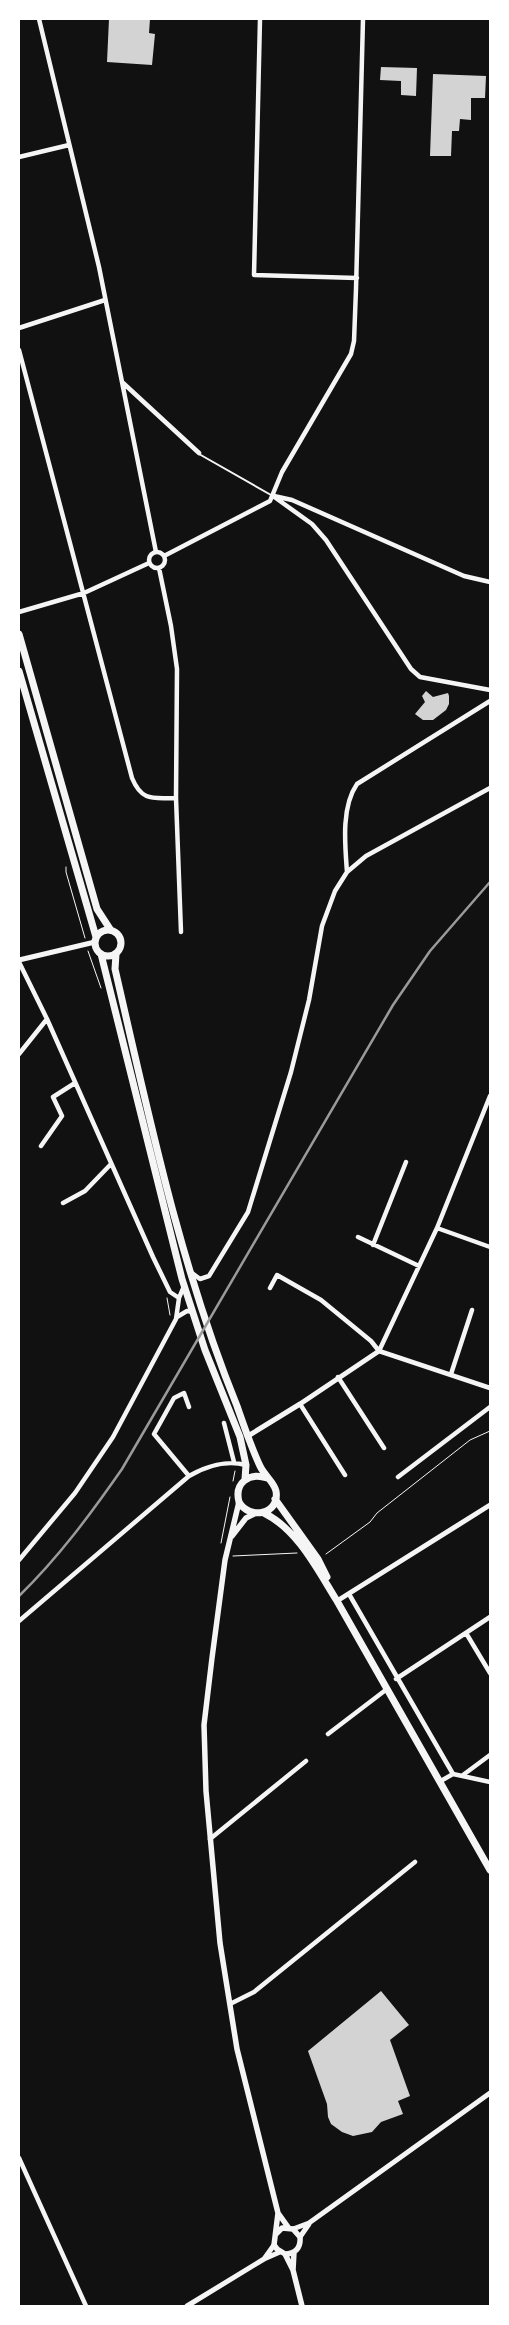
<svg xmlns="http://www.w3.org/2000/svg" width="509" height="2325" font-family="'Fira Sans',sans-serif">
  <rect width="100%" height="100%" fill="#111"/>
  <!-- building -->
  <path fill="#d3d3d3" d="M 109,19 L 150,19 L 149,33 L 155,34 L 152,65 L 107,62 Z
    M 381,67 L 417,68 L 416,96 L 401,95 L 401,81 L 380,80 Z
    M 433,74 L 486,76 L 485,98 L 471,98 L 471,120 L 460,119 L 459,131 L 452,131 L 451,156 L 430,156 Z
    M 426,691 L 433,697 L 448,693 L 449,696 L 449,704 L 446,710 L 433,720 L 423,720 L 415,714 L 425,702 L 422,696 Z
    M 381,1991 L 409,2025 L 390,2040 L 410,2096 L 398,2101 L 403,2114 L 381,2122 L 372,2132 L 353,2136 L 342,2132 L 331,2124 L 328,2117 L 327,2104 L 308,2051 Z"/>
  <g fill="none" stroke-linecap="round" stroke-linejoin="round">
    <!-- path -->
    <path stroke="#f5f5f5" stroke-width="1" d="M 66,867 L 66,872 L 85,938
      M 88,951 L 101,988
      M 167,1298 L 170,1315
      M 233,1481 L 235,1471
      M 221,1543 L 230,1497
      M 326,1554 L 370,1522 L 377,1513 L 470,1440 L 490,1431
      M 233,1556 L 297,1553"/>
    <!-- service -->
    <path stroke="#f5f5f5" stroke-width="2" d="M 199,454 L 271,495"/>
    <!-- minor -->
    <path stroke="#f5f5f5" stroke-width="4.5" d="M 39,19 L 99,267 L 156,552
      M 260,19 L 254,275 L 357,278
      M 19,157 L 69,145
      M 19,328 L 105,300
      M 19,350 L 132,778 C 142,802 153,798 176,798
      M 122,382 L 199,453
      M 273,496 L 312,524 L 326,540 L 411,669 L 420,677 L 490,690
      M 274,496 L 292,500 L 464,576 L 490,582
      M149 560a8 8 0 1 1 16 0a8 8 0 1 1-16 0Z
      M 164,556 L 270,501 L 282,472 L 351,354 L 354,341 L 356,289 L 363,19
      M 159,568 L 171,626 L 177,669 L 176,798 L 181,932
      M 19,612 L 84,593 L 149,563
      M 347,872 C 345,845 341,807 357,784 L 490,701
      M 19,962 L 47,1019 L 153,1257 L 170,1292 L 179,1298
      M 19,1054 L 47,1019
      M 41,1146 L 62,1116 L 53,1097 L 75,1083
      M 63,1203 L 85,1191 L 111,1164
      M 437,1228 L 490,1247
      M 358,1237 L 419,1266
      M 373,1245 L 406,1162
      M 192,1273 L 200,1279 L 209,1276 L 248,1212 L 291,1072 L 309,1000 L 322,926 L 335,891 L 347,872 L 366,856 L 490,788
      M 270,1288 L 277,1275 L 321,1300 L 371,1341 L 379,1351 L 437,1228 L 490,1096
      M 177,1317 L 187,1311 L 193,1312
      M 451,1374 L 472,1310
      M 338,1377 L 384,1448
      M 300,1404 L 345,1475
      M 224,1423 L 234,1462
      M 189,1476 L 154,1434 L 174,1398 L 184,1393 L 189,1407
      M 398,1477 L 490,1407
      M 19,1560 L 75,1493 L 113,1437 L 176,1319 L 179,1298 L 184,1286
      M 349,1594 L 453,1774
      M 19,1621 L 189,1476 C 206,1466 227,1460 246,1465
      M 466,1633 L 490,1673
      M 396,1679 L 490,1617
      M 328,1734 L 387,1689
      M 463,1775 L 490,1755
      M 439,1782 L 453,1774 L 490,1782
      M 210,1839 L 306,1761
      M 230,2004 L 254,1992 L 415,1862
      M 19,2158 L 86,2306"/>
    <!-- tertiary -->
    <path stroke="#f5f5f5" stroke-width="5" d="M 19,960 L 95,942
      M 248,1436 L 300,1404 L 379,1351 L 490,1388
      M 337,1601 L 490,1505
      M 293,2229 L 309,2223 L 490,2093
      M 300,2237 L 309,2224
      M 264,2259 L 274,2245
      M 187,2306 L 264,2259 L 280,2252"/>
    <!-- secondary -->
    <path stroke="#f5f5f5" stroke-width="5.5" d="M 239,1502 L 225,1560 L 212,1658 L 204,1725 L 206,1791 L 220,1943 L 237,2049 L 278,2213 L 274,2245 L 277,2249 L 285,2254 C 295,2254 301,2248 300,2237 L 293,2229 L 282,2228 L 276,2234
      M 232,1536 L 246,1518 L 254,1514
      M 278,2213 L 288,2227
      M 285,2254 L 293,2270 L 302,2306
      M 293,2270 L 294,2252"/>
    <!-- primary -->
    <path stroke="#f5f5f5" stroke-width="7" d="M 19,634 L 97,909 L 110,929
      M 19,671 L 96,937
      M95 943a13 13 0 1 1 26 0a13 13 0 1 1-26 0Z
      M 101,954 L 182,1279 L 205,1350 L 240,1437 L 246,1465 L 245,1479
      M 116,954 L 115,969 C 149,1116 180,1266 237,1406 C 244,1426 251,1447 260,1466 C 264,1475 274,1482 276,1491 C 280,1515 249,1520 239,1502 C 234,1483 249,1472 267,1478
      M 275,1499 L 318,1559 L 327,1577
      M 264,1513 C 298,1530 317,1569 337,1601 L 490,1870"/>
    <!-- rail -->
    <path stroke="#9a9a9a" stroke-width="2.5" d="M 19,1596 C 58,1558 90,1515 122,1469 L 393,1005 L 430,951 L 490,882"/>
  </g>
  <!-- border -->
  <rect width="509" height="2325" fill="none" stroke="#ffffff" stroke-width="40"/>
</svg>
